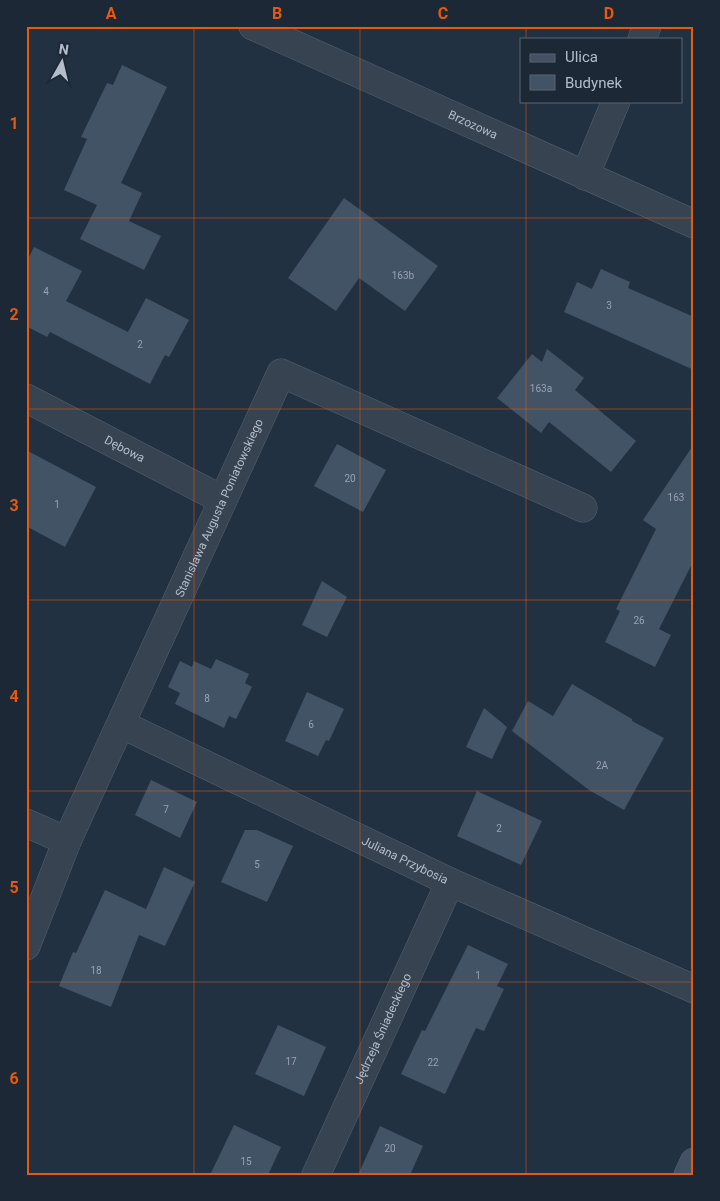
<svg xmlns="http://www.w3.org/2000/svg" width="720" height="1201" font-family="Roboto,sans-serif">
  <rect width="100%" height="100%" fill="#223142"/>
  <!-- building -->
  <path fill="#435366" d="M 122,65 L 167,87 L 121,183 L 142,193 L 129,221 L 161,236 L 144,270 L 80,239 L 97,205 L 64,190 L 87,139 L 81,137 L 107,83 L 113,85 Z
    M 344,198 L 438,266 L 405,311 L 359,278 L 336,311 L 288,278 Z
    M 34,247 L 82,271 L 66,301 L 128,332 L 146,298 L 189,320 L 169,357 L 165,355 L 150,384 L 50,332 L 47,337 L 26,326 L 26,263 Z
    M 601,269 L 630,282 L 628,288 L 694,317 L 694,370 L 564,312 L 577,282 L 592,289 Z
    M 547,349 L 584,378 L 575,390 L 636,441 L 611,472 L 549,422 L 541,433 L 497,398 L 532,354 L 542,362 Z
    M 337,444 L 386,470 L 363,512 L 314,486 Z
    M 694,444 L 694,560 L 659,629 L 671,635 L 655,667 L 605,642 L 620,611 L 616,609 L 656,529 L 643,520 Z
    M 26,450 L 96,487 L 65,547 L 26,526 Z
    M 322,581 L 347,597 L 327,637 L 302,625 Z
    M 216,659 L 249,674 L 245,683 L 252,687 L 236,719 L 229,716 L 224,728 L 175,704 L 180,693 L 168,687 L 180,661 L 192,667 L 194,661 L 211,669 Z
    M 572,684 L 632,719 L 632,721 L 664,738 L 624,810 L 589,790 L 512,731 L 528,701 L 553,716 Z
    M 307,692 L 344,709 L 329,741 L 326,740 L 318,756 L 285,741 Z
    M 484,708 L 507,727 L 492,759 L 466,747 Z
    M 151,780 L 197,802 L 180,838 L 135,815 Z
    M 477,791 L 542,821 L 521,865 L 457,836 Z
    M 245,830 L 257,830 L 293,846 L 267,902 L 221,882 Z
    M 164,867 L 195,882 L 165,946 L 139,935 L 111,1007 L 59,986 L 73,952 L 76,953 L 105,890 L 146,909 Z
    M 468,945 L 508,964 L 497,986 L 504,989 L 484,1031 L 476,1028 L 445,1094 L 401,1074 L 422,1030 L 425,1031 Z
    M 278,1025 L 326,1047 L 304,1096 L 255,1074 Z
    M 234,1125 L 281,1147 L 268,1175 L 210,1175 Z
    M 380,1126 L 423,1146 L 410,1175 L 358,1175 Z"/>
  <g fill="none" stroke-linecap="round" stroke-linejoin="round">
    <defs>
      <g id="street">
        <path id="s1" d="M 253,26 L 694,224"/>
        <path d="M 642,39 L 647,26"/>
        <path d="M 585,176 L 616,101"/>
        <path id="s2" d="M 26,398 L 223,500"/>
        <path id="s3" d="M 121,724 L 450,882 L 694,989"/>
        <path d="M 26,823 L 67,841"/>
        <path id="s4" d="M 26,946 L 67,841 L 281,373 L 583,508"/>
        <path id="s5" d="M 316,1175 L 450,882"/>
      </g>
      <path id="secondary" d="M 688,1175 L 694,1162"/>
    </defs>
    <!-- street casing -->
    <use href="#street" stroke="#55606f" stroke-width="29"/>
    <!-- secondary casing -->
    <use href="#secondary" stroke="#55606f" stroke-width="29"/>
    <!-- street -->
    <use href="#street" stroke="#374351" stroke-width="28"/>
    <!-- secondary -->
    <use href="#secondary" stroke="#445165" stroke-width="28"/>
  </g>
  <!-- grid -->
  <path fill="none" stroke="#e8590c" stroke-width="1" stroke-opacity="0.55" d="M 194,26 L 194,1175M 360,26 L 360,1175M 526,26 L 526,39M 526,101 L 526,1175M 26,218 L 694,218M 26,409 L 694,409M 26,600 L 694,600M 26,791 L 694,791M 26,982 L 694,982"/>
  <g text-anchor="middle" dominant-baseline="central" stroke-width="4.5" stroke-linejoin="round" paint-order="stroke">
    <!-- number labels -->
    <g font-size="10" fill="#97a2b2">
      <text x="403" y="275">163b</text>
      <text x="46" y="291">4</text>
      <text x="609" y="305">3</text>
      <text x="140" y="344">2</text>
      <text x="541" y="388">163a</text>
      <text x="350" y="478">20</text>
      <text x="676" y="497">163</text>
      <text x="57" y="504">1</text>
      <text x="639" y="620">26</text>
      <text x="207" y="698">8</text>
      <text x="311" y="724">6</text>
      <text x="602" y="765">2A</text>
      <text x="166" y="809">7</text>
      <text x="499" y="828">2</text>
      <text x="257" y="864">5</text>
      <text x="96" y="970">18</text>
      <text x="478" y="975">1</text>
      <text x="291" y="1061">17</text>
      <text x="433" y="1062">22</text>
      <text x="390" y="1148">20</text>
      <text x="246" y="1161">15</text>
    </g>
    <!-- street labels -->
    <g font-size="12" fill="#b3bdcc" stroke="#1c2836">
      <text stroke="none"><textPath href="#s1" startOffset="241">Brzozowa</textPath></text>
      <text stroke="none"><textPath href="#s2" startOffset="111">Dębowa</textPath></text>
      <text stroke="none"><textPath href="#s4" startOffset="479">Stanisława Augusta Poniatowskiego</textPath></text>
      <text stroke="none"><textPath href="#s3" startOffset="315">Juliana Przybosia</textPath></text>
      <text stroke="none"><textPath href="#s5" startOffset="161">Jędrzeja Śniadeckiego</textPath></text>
    </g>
  </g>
  <!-- border -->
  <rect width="720" height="1201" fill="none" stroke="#1c2836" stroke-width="55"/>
  <!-- legend -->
  <rect x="520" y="38" width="162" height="65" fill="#1c2836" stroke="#586472"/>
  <rect x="530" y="54" width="25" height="8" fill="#445165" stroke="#586472"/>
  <text x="565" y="62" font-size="15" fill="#b3bdcc">Ulica</text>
  <rect x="530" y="75" width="25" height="15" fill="#435366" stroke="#586472"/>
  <text x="565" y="88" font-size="15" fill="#b3bdcc">Budynek</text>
  <!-- north arrow -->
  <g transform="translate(62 62) rotate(8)" stroke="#1c2836" stroke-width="4" paint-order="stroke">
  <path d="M0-4L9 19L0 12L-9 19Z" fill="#b3bdcc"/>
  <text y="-8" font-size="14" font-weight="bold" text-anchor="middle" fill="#b3bdcc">N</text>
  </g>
  <rect x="28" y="28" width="664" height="1146" fill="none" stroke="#e8590c" stroke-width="2"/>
  <g font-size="16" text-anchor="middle" font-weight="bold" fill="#e8590c">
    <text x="111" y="19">A</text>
    <text x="277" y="19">B</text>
    <text x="443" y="19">C</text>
    <text x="609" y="19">D</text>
    <text x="14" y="129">1</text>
    <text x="14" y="320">2</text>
    <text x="14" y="511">3</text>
    <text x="14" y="702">4</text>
    <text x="14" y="893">5</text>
    <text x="14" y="1084">6</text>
  </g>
</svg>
